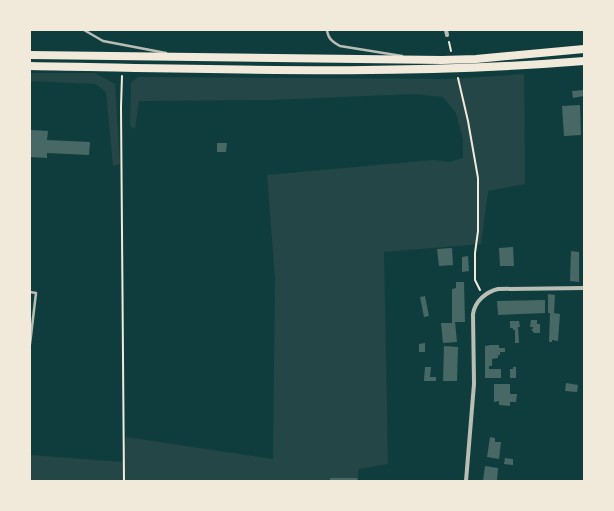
<svg xmlns="http://www.w3.org/2000/svg" width="614" height="511" font-family="Cabin,sans-serif">
  <rect width="100%" height="100%" fill="#0f3d3e"/>
  <!-- green -->
  <path fill="#244646" d="M 30,73 L 95,73 L 115,84 L 120,164 L 113,166 L 106,92 L 96,84 L 30,81 Z
    M 524,74 L 525,184 L 488,191 L 481,244 L 384,252 L 388,464 L 359,469 L 357,481 L 30,481 L 30,455 L 122,462 L 126,437 L 273,459 L 275,277 L 267,175 L 433,160 L 450,162 L 463,158 L 463,139 L 456,113 L 443,97 L 414,94 L 270,100 L 139,101 L 135,129 L 130,126 L 131,82 L 139,77 L 452,79 Z"/>
  <!-- building -->
  <path fill="#486865" d="M 584,90 L 584,96 L 573,98 L 572,91 Z
    M 580,105 L 581,135 L 564,136 L 562,106 Z
    M 30,130 L 48,131 L 47,140 L 90,142 L 89,155 L 47,153 L 47,158 L 30,157 Z
    M 217,143 L 227,143 L 226,152 L 217,152 Z
    M 513,247 L 514,266 L 500,266 L 499,248 Z
    M 452,248 L 453,265 L 439,266 L 437,249 Z
    M 571,251 L 579,252 L 579,282 L 570,281 Z
    M 468,256 L 469,271 L 462,272 L 462,257 Z
    M 456,282 L 464,282 L 465,322 L 455,322 L 457,342 L 443,343 L 441,323 L 452,323 L 452,289 L 456,288 Z
    M 548,294 L 555,295 L 554,313 L 560,314 L 558,341 L 552,340 L 552,342 L 549,342 L 550,313 L 548,313 Z
    M 425,296 L 429,316 L 424,317 L 420,297 Z
    M 545,300 L 545,313 L 498,315 L 497,301 Z
    M 531,320 L 537,320 L 537,324 L 540,324 L 540,333 L 534,333 L 531,329 L 533,329 L 533,327 L 530,327 Z
    M 510,321 L 519,321 L 520,327 L 518,327 L 519,343 L 515,343 L 515,330 L 513,330 L 513,328 L 510,328 Z
    M 425,343 L 425,352 L 419,352 L 419,344 Z
    M 491,345 L 499,345 L 499,348 L 505,348 L 505,352 L 500,352 L 500,355 L 498,355 L 498,358 L 492,359 L 492,366 L 489,366 L 489,369 L 501,369 L 501,378 L 485,378 L 485,346 Z
    M 444,346 L 458,347 L 457,381 L 443,381 Z
    M 425,367 L 431,367 L 430,377 L 436,377 L 436,381 L 424,381 Z
    M 513,367 L 516,367 L 516,378 L 510,378 L 510,369 L 513,369 Z
    M 566,383 L 578,385 L 577,392 L 565,391 Z
    M 494,384 L 510,384 L 510,394 L 517,394 L 516,402 L 510,402 L 510,406 L 499,405 L 499,401 L 494,402 Z
    M 490,437 L 495,438 L 495,442 L 501,442 L 499,459 L 487,457 Z
    M 505,458 L 513,459 L 513,465 L 504,464 Z
    M 485,466 L 498,468 L 497,481 L 483,481 Z
    M 330,478 L 358,478 L 357,481 L 330,481 Z"/>
  <g fill="none" stroke-linecap="round" stroke-linejoin="round">
    <!-- path -->
    <path stroke="#f1e9da" stroke-width="2" d="M 449,42 L 451,51
      M 122,76 L 121,107 L 124,481
      M 458,78 L 468,121 L 478,178 L 478,231 L 475,253 L 475,280 L 480,290"/>
    <!-- service -->
    <path stroke="#b8beb3" stroke-width="2.5" d="M 84,30 L 103,41 L 166,53
      M 327,30 C 328,39 333,42 340,46 L 402,56
      M 30,292 L 36,293 L 30,344"/>
    <!-- minor -->
    <path stroke="#b8beb3" stroke-width="4" d="M 446,30 L 447,35
      M 466,481 L 474,384 L 473,314 C 475,301 486,292 498,289 L 584,288"/>
    <!-- primary -->
    <path stroke="#f1e9da" stroke-width="8" d="M 30,55 L 442,60 L 476,59 L 584,49
      M 30,66 C 215,69 400,76 584,61"/>
  </g>
  <!-- border -->
  <rect width="614" height="511" fill="none" stroke="#f1e9da" stroke-width="62"/>
</svg>
